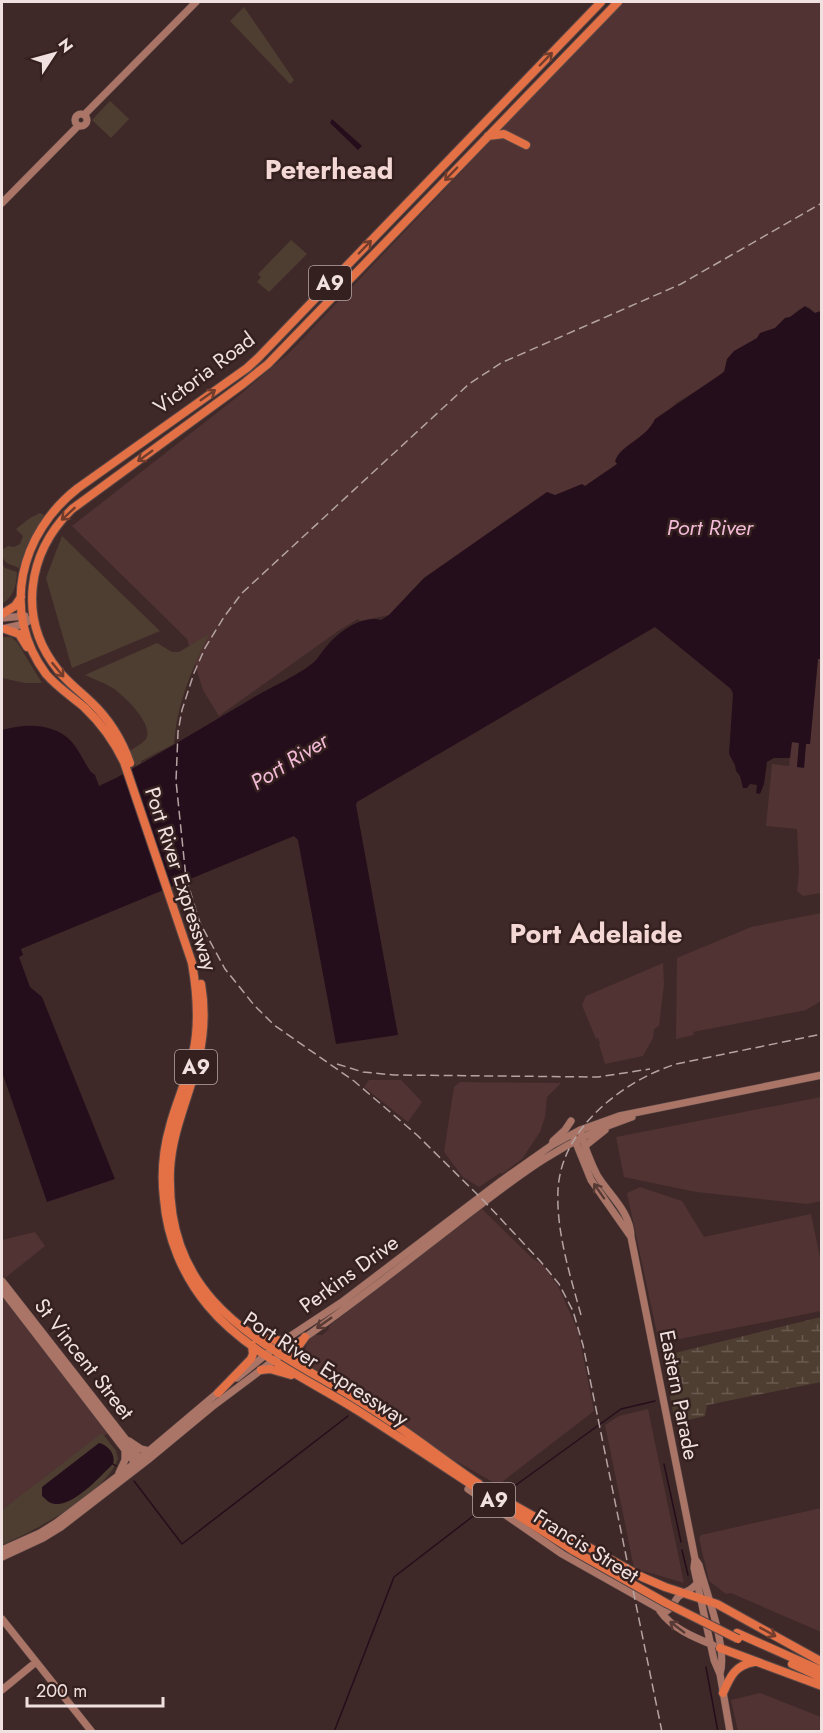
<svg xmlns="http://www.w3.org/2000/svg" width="823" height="1733" font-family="Jost,sans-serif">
  <defs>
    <pattern id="wetland-marsh" width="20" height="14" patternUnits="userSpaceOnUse" patternTransform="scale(1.5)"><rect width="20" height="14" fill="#4e3e32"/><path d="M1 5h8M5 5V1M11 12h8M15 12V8" fill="none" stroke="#685a4f"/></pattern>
  </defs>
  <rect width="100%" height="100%" fill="#3f2928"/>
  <!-- built -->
  <path fill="#503332" d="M 623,2 L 821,2 L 821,311 L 815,313 L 809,307 L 800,309 L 790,317 L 785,318 L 775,328 L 757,338 L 716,379 L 676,403 L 617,464 L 585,486 L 455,557 L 424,578 L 389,615 L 360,621 L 358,619 L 341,629 L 219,716 L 203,690 L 187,639 L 72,526 L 241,394 L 290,352 Z
    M 818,659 L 821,659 L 821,893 L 803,896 L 797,891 L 799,873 L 797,829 L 766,826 L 772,764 L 789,766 L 791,742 L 799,743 L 797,767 L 804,767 L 806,743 L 810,743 Z
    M 821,913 L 821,1001 L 806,1010 L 693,1032 L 694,1035 L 676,1039 L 677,958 L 751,927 Z
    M 663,963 L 664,984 L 659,1026 L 654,1029 L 653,1038 L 643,1056 L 605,1064 L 599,1044 L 600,1043 L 598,1038 L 596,1039 L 582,1005 L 586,996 Z
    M 369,1080 L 401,1080 L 408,1087 L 422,1102 L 408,1122 L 364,1087 Z
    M 460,1082 L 561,1083 L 547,1097 L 545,1117 L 540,1132 L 522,1159 L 502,1174 L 500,1173 L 479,1187 L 463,1177 L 444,1152 L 454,1087 Z
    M 821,1097 L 821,1201 L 807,1204 L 696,1192 L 624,1177 L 616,1137 Z
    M 640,1187 L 682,1201 L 704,1237 L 811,1214 L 821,1262 L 821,1311 L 659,1343 L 627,1193 Z
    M 482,1209 L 532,1258 L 543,1265 L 558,1286 L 578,1331 L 594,1411 L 498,1485 L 435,1449 L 306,1363 L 302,1355 L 310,1338 L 315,1335 L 322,1335 L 328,1330 L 330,1325 Z
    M 35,1232 L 45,1246 L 5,1278 L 2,1274 L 2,1240 Z
    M 2,1295 L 108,1433 L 2,1510 Z
    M 648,1409 L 684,1583 L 634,1568 L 605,1425 L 619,1416 Z
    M 821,1508 L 821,1632 L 731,1593 L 726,1594 L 709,1581 L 699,1538 L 701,1535 Z
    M 760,1693 L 821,1717 L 821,1731 L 738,1731 L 731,1700 Z"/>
  <!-- green -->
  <path fill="#4e3e32" d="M 244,7 L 294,80 L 290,84 L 230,21 Z
    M 110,101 L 129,119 L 111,138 L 92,120 Z
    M 291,240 L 307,254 L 269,292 L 257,282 L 261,277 L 258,274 Z
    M 40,513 L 44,515 L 26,547 L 19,568 C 9,564 1,563 2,550 L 8,546 L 14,547 L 20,544 L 23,536 L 16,529 L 30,518 Z
    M 62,536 L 160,631 L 72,668 L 46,578 Z
    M 2,563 L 5,568 L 17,572 C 16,587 14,596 2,604 Z
    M 209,634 C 192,669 177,703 174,744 L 141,761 L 141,763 L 136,766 L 130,751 C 135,747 142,744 146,739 C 155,725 122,693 111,687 C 103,682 93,679 85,675 L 157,643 L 172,652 L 179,652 Z
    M 2,637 L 11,637 L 17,642 L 42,683 L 25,683 L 2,678 Z
    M 102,1433 L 116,1451 L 118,1459 C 105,1494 36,1530 2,1545 L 2,1510 Z"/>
  <!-- wetland -->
  <path fill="url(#wetland-marsh)" d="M 821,1317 L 821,1382 L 707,1405 L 705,1416 L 675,1423 L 663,1356 Z"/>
  <!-- water -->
  <path fill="#250e1b" d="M 332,119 L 362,146 L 358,150 L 330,123 Z
    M 805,306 L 815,313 L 821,311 L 822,659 L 818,659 L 810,744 L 806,744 L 804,768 L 797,767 L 799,743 L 792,742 L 790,758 L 774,758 L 767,762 L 764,784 L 760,794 L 756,793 L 757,785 L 750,784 L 747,788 L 743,788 L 740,776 L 736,771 L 735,765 L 729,754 L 733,694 L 731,689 L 655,627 L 357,802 L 356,805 L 398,1035 L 336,1044 L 298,840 L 294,836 L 21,949 L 23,955 L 19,957 L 30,987 L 42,997 L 115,1179 L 47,1202 L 2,1072 L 2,730 C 24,724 51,722 70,740 C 78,748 84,762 91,772 L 95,775 L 99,786 L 116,778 C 164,751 207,725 256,696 C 271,687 303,673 315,661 C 319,657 322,651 326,647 C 338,632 362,615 381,620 L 389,615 L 424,578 L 547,492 L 555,495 L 582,484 L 585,486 L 617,464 L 615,461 C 621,444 645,440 655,419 L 724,372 L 727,359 L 734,351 L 757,338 L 760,333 L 775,328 L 785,318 L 790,317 Z
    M 99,1443 C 108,1445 116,1454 113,1464 C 100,1476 69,1513 49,1502 C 47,1501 45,1498 42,1496 L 42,1487 Z"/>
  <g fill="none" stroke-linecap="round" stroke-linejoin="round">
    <!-- stream -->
    <path stroke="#250e1b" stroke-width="1.5" d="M 113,1464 L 116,1466
      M 664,1464 L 681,1542
      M 134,1481 L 182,1544 L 348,1416
      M 509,1490 L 621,1409 L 655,1401
      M 682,1550 L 688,1575
      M 706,1667 L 718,1732
      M 334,1732 L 394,1577 L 485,1507"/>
    <defs>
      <path id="secondary" d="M75 120a6 6 0 1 1 12 0a6 6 0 1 1-12 0Z
        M 84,115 L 196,2
        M 2,203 L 78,126
        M 2,618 L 25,616
        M 2,629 L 24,624 L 33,618
        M 580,1130 C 584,1145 590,1161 597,1175 C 609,1195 631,1212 631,1237 L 695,1559 L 694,1568 L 714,1660 L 720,1674 L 730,1732
        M 574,1138 L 591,1180 L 631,1237
        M 552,1145 L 553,1141 L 565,1130 L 571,1121
        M 585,1146 L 605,1130
        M 2,1281 L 127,1441 L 140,1459 L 140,1463
        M 2,1290 L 132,1459 L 139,1464
        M 307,1336 C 357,1301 405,1263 453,1226 C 514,1179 558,1142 632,1117
        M 237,1378 L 283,1341 L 342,1302 L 501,1181 L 552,1145 L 580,1130 L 619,1116 L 822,1075
        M 129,1441 L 141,1449 L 149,1451
        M 119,1473 L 125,1460 L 125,1450
        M 468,1489 L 562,1554 L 665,1612 C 672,1609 673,1603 678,1597 C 685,1590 690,1593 698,1582
        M 2,1550 L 40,1533 L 56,1523 L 131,1466 L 221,1390
        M 2,1557 L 43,1538 L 61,1527 L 149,1459 L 213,1406 L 301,1340
        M 695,1559 L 699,1565 C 706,1592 728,1648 720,1674
        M 660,1611 C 672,1628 693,1637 713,1645
        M 2,1619 L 92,1732
        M 2,1690 L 36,1662"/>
      <path id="highway" d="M 488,136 L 504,134 L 526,145
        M 2,614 L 15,606 L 21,597
        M 5,629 L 19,634 L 27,647
        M 130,763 C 122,740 108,718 91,702 C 80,691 67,682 58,670 C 17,619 27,553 72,509 L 243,384 L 268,364 L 618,2
        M 201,984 C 205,1007 204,1033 199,1056 C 190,1095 172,1130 170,1170 C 165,1310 269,1344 367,1406 C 406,1430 442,1459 479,1484
        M 255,1337 L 283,1341
        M 299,1364 C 290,1352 298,1348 305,1337
        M 261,1370 L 270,1369 L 291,1375
        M 218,1393 L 251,1359 L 253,1354 L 252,1345
        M 487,1490 L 642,1577 L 665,1587 L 717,1604 L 822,1662
        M 574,1551 C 502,1506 432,1458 360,1412 C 310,1380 247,1353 208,1306 C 183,1276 167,1238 164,1199 C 161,1174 163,1150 170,1126 C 176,1102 188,1078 193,1053 C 200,1023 197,992 192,963 L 124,762 C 114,741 101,723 84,707 C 71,696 57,687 46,674 C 0,612 20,533 78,488 L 247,368 L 258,358 L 601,2
        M 737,1633 L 822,1671
        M 720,1648 L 822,1686
        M 792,1664 L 822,1678
        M 723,1693 C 730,1677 735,1665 754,1662"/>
    </defs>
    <!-- secondary casing -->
    <use href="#secondary" stroke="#5a4847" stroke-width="8"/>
    <!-- highway casing -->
    <use href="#highway" stroke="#5a4847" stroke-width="10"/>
    <!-- secondary -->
    <use href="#secondary" stroke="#aa7567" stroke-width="7"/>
    <!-- highway -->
    <use href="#highway" stroke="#e47145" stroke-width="8"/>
    <!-- rail -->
    <path stroke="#b4a3a2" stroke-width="1.5" stroke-dasharray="9 4.5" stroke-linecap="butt" d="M 337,1064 L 363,1072 L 394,1075 L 598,1077 L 650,1069
      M 581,1315 C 570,1275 556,1231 558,1190 C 561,1128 623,1081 676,1064 L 822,1034
      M 662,1732 L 583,1345 L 573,1311 L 559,1284 L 541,1262 L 485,1202 L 417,1135 L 354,1081 L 274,1025 L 254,1005 L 225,969 L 200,923 L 186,878 L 176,781 L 178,732 L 182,710 L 194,673 L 205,648 L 224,617 L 242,593 L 469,384 L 501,363 L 681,284 L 822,203"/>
    <defs>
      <path id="highway-bridge" d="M 574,1551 L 666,1603 L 738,1639"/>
    </defs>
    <!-- highway-bridge casing -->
    <use href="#highway-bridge" stroke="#5a4847" stroke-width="10" stroke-linecap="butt"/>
    <!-- highway-bridge -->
    <use href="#highway-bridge" stroke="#e47145" stroke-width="8"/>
  </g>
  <!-- one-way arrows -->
  <defs><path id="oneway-shaft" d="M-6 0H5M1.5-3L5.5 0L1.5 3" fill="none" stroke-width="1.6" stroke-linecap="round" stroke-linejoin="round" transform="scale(1.5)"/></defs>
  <g stroke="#723c2c">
    <use href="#oneway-shaft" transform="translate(546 59) rotate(-46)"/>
    <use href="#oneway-shaft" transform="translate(451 174) rotate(134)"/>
    <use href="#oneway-shaft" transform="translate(365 247) rotate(-46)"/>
    <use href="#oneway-shaft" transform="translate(208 395) rotate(-35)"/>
    <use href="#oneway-shaft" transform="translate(145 456) rotate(144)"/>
    <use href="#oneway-shaft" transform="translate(68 514) rotate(137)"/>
    <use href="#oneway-shaft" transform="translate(58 670) rotate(51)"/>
    <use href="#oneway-shaft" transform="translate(768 1632) rotate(29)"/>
  </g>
  <g stroke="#573a35">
    <use href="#oneway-shaft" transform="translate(599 1191) rotate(-125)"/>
    <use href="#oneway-shaft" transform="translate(324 1323) rotate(145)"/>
    <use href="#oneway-shaft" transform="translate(677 1627) rotate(-143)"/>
  </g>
  <g text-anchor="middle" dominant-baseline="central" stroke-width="5" stroke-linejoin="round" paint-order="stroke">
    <!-- shield labels -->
    <g fill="#34201f" stroke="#b8a7a6" stroke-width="1.5">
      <rect x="309" y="266" width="42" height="34" rx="4.5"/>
      <rect x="175" y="1050" width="42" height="34" rx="4.5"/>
      <rect x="473" y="1483" width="42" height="34" rx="4.5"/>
    </g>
    <g font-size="20" font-weight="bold" fill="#f0e1e0">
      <text x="330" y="283">A9</text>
      <text x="196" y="1067">A9</text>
      <text x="494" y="1500">A9</text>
    </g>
    <!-- street labels -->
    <g font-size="21" fill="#f0e1e0" stroke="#34201f">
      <text transform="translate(204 373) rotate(-37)">Victoria Road</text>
      <text transform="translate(181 879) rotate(72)">Port River Expressway</text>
      <text transform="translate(349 1274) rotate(-36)">Perkins Drive</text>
      <text transform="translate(84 1359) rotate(52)">St Vincent Street</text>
      <text transform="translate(326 1369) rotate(33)">Port River Expressway</text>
      <text transform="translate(679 1395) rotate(79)">Eastern Parade</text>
      <text transform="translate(586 1546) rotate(32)">Francis Street</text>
    </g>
    <!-- water labels -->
    <g font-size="22" font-style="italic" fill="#f3bad8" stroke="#34201f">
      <text x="710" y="527">Port River</text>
      <text transform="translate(289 761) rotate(-32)">Port River</text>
    </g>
    <!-- district labels -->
    <g font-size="27" font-weight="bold" fill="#f4d8d5" stroke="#34201f">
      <text x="329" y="169">Peterhead</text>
      <text x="596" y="933">Port Adelaide</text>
    </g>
  </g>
  <!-- border -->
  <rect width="823" height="1733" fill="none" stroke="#f0e1e0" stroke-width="6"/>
  <!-- north arrow -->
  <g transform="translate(54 54) rotate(54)" stroke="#34201f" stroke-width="4.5" paint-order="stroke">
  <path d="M0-4.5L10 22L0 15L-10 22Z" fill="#f0e1e0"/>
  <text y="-9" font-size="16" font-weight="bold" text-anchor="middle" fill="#f0e1e0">N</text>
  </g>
  <!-- scale -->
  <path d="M27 1697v9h136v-9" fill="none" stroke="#f0e1e0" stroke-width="3"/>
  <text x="36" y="1697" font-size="18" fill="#f0e1e0" stroke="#34201f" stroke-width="4.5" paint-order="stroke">200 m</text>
</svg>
